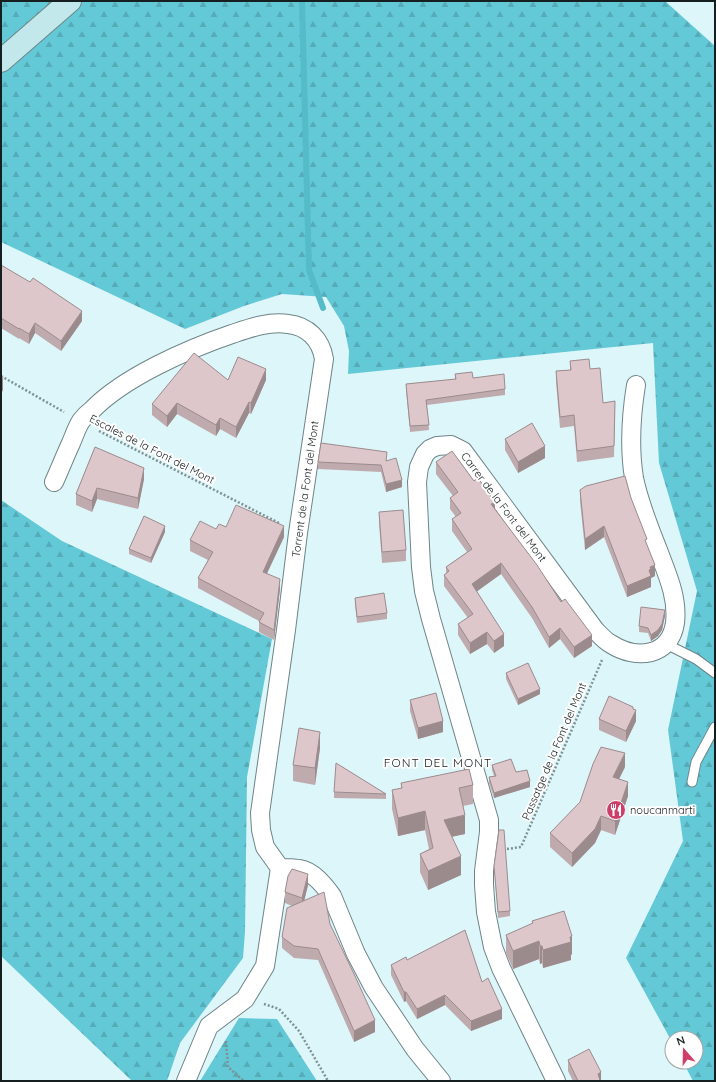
<svg xmlns="http://www.w3.org/2000/svg" width="716" height="1082" font-family="Quicksand,sans-serif">
  <defs>
    <pattern id="forest-firs" width="22" height="20" patternUnits="userSpaceOnUse"><rect width="22" height="20" fill="#63c9d7"/><path d="M5 1l3.5 6h-7zM16 11l3.5 6h-7z" fill="#55acb8"/></pattern>
  </defs>
  <rect width="100%" height="100%" fill="#ddf6fa"/>
  <!-- forest -->
  <path fill="url(#forest-firs)" d="M 1,1 L 665,1 L 715,46 L 715,1081 L 693,1081 L 683,1062 L 696,1062 L 696,1038 L 672,1038 L 672,1042 L 626,958 L 683,841 L 668,730 L 697,591 L 659,463 L 653,343 L 348,374 L 349,351 L 344,326 L 326,297 L 282,294 L 244,306 L 185,329 L 1,242 Z
    M 1,500 L 62,541 L 272,639 L 247,777 L 245,932 L 243,958 L 180,1043 L 167,1081 L 132,1081 L 1,956 Z
    M 239,1018 L 277,1019 L 317,1081 L 200,1081 Z"/>
  <g fill="none" stroke-linecap="round" stroke-linejoin="round">
    <!-- stream -->
    <path stroke="#55bbc9" stroke-width="6" d="M 302,1 L 309,270 L 323,308"/>
    <defs>
      <path id="lane" d="M 666,644 L 696,659 L 715,673
        M 692,782 L 696,762 L 715,727"/>
      <path id="street" d="M 54,482 C 60,469 65,456 71,443 C 74,436 77,427 81,421 C 84,417 88,413 92,410 C 124,377 188,349 232,334 C 250,328 269,321 288,324 C 308,326 321,340 324,359 L 298,533 L 286,630 L 260,813 L 261,830 L 265,847 L 280,868 L 265,966 L 245,999 L 209,1026 L 186,1081
        M 280,868 C 286,868 293,868 299,869 C 313,871 324,885 332,896 L 356,954 L 374,988 L 415,1049 L 441,1081
        M 556,1081 L 501,968 L 493,947 L 486,912 L 484,885 L 484,871 L 489,832 L 489,820 L 431,619 L 424,591 L 421,567 L 417,482 L 419,467 L 425,454 L 430,449 L 437,446 L 451,445 L 463,451 L 595,630 C 600,635 605,641 611,644 C 636,660 670,657 675,623 C 678,597 667,574 658,550 C 649,527 639,503 634,478 C 629,447 631,416 636,385"/>
      <path id="secondary" d="M 1,61 L 70,1"/>
    </defs>
    <!-- lane casing -->
    <use href="#lane" stroke="#6e8588" stroke-width="11"/>
    <!-- street casing -->
    <use href="#street" stroke="#6e8588" stroke-width="20"/>
    <!-- secondary casing -->
    <use href="#secondary" stroke="#6e8588" stroke-width="24"/>
    <!-- path -->
    <path stroke="#7f9193" stroke-width="2.5" stroke-dasharray="2 2" stroke-linecap="butt" d="M 1,376 L 64,412
      M 99,431 L 279,523
      M 507,849 L 521,847 L 602,660
      M 264,1004 L 279,1009 L 299,1031 L 328,1081
      M 226,1041 L 228,1067 L 244,1081"/>
    <!-- lane -->
    <use href="#lane" stroke="#fff" stroke-width="9"/>
    <!-- street -->
    <use href="#street" stroke="#fff" stroke-width="18"/>
    <!-- secondary -->
    <use href="#secondary" stroke="#c3e8ec" stroke-width="22"/>
  </g>
  <!-- wall -->
  <path fill="#bfabae" d="M 1,265 L 82,321 L 61,351 L 35,333 L 29,344 L 19,338 L 19,339 L 1,328 Z
    M 570,361 L 603,403 L 615,401 L 614,457 L 577,462 L 574,426 L 560,428 L 556,382 L 556,371 L 570,370 Z
    M 455,374 L 473,378 L 505,389 L 505,395 L 427,405 L 429,430 L 410,432 L 406,390 L 406,384 L 455,379 Z
    M 228,380 L 266,380 L 251,414 L 249,413 L 236,438 L 220,429 L 216,436 L 177,414 L 167,427 L 152,415 L 152,404 Z
    M 505,439 L 545,458 L 518,473 L 505,450 Z
    M 95,447 L 144,479 L 138,509 L 97,499 L 92,512 L 76,505 L 76,494 Z
    M 387,461 L 402,487 L 386,492 L 381,472 L 318,469 L 318,462 Z
    M 436,462 L 495,508 L 592,646 L 574,658 L 560,639 L 549,648 L 532,618 L 501,574 L 477,591 L 504,646 L 494,653 L 487,644 L 470,654 L 458,635 L 458,624 L 468,618 L 444,586 L 444,575 L 446,574 L 446,567 L 467,552 L 452,531 L 452,519 L 456,517 L 450,509 L 450,498 L 453,496 L 436,474 Z
    M 580,490 L 631,498 L 647,545 L 655,576 L 651,578 L 651,587 L 627,597 L 604,537 L 585,550 L 580,501 Z
    M 379,512 L 406,550 L 406,561 L 382,563 L 379,523 Z
    M 226,527 L 284,537 L 267,573 L 280,589 L 274,640 L 259,632 L 259,621 L 198,588 L 198,578 L 208,560 L 190,551 L 190,540 L 216,529 Z
    M 165,532 L 151,563 L 129,554 L 129,549 Z
    M 355,598 L 387,613 L 387,619 L 357,623 L 355,603 Z
    M 665,616 L 662,630 L 658,636 L 651,641 L 648,633 L 639,632 L 639,626 Z
    M 506,673 L 540,694 L 518,705 L 506,679 Z
    M 410,700 L 443,732 L 418,739 L 410,711 Z
    M 633,709 L 636,721 L 626,742 L 599,730 L 599,719 Z
    M 320,748 L 315,785 L 293,781 L 293,765 Z
    M 492,765 L 516,772 L 530,787 L 494,798 L 489,783 L 489,777 L 494,776 L 492,770 Z
    M 625,767 L 619,779 L 628,796 L 615,835 L 601,830 L 595,843 L 572,867 L 550,847 L 550,833 Z
    M 401,783 L 473,785 L 473,804 L 463,806 L 465,834 L 452,837 L 461,875 L 428,890 L 420,872 L 420,854 L 429,849 L 425,830 L 398,836 L 392,809 L 392,790 L 401,789 Z
    M 334,792 L 386,794 L 386,799 L 334,798 Z
    M 494,866 L 510,911 L 510,916 L 498,918 Z
    M 308,885 L 304,901 L 330,924 L 375,1032 L 354,1042 L 318,960 L 294,958 L 282,948 L 282,937 L 292,906 L 285,903 L 285,892 Z
    M 532,921 L 572,954 L 571,955 L 571,960 L 543,968 L 542,963 L 540,964 L 539,959 L 513,969 L 506,953 L 506,935 L 532,924 Z
    M 407,960 L 482,982 L 502,1019 L 471,1031 L 445,1005 L 417,1019 L 406,1001 L 404,1002 L 391,975 L 391,965 Z
    M 568,1060 L 601,1081 L 573,1081 L 568,1071 Z"/>
  <!-- shaded-wall -->
  <path fill="#9b8b8d" d="M 82,311 L 82,321 L 61,351 L 61,341 Z
    M 35,323 L 35,333 L 29,344 L 29,334 Z
    M 266,369 L 266,380 L 251,414 L 251,403 Z
    M 3,377 L 3,390 L 1,394 L 1,381 Z
    M 249,402 L 249,413 L 236,438 L 236,427 Z
    M 177,403 L 177,414 L 167,427 L 167,416 Z
    M 220,418 L 220,429 L 216,436 L 216,425 Z
    M 545,446 L 545,458 L 518,473 L 518,462 Z
    M 144,468 L 144,479 L 138,509 L 138,498 Z
    M 402,480 L 402,487 L 386,492 L 386,484 Z
    M 97,488 L 97,499 L 92,512 L 92,501 Z
    M 495,502 L 495,513 L 491,504 Z
    M 165,526 L 165,532 L 151,563 L 151,558 Z
    M 284,526 L 284,537 L 263,582 L 263,572 Z
    M 604,526 L 604,537 L 585,550 L 585,539 Z
    M 501,563 L 501,574 L 472,595 L 472,584 Z
    M 655,565 L 655,576 L 651,578 L 651,587 L 627,597 L 627,586 L 649,570 L 650,567 Z
    M 280,579 L 280,589 L 274,640 L 274,630 Z
    M 665,610 L 665,616 L 662,630 L 658,636 L 651,641 L 651,635 Z
    M 560,628 L 560,639 L 549,648 L 549,637 Z
    M 487,632 L 487,644 L 470,654 L 470,643 Z
    M 504,634 L 504,646 L 494,653 L 494,641 Z
    M 592,635 L 592,646 L 574,658 L 574,647 Z
    M 540,689 L 540,694 L 518,705 L 518,699 Z
    M 633,707 L 633,715 L 636,710 L 636,721 L 626,742 L 626,731 Z
    M 443,721 L 443,732 L 418,739 L 418,728 Z
    M 320,732 L 320,748 L 315,785 L 315,768 Z
    M 625,753 L 625,767 L 613,791 L 613,777 Z
    M 530,781 L 530,787 L 494,798 L 494,793 Z
    M 628,782 L 628,796 L 615,835 L 615,821 Z
    M 425,811 L 425,830 L 398,836 L 398,818 Z
    M 465,815 L 465,834 L 444,838 L 444,820 Z
    M 601,816 L 601,830 L 595,843 L 572,867 L 572,853 Z
    M 461,856 L 461,875 L 428,890 L 428,871 Z
    M 308,874 L 308,885 L 302,910 L 302,898 Z
    M 572,936 L 572,954 L 571,955 L 571,960 L 543,968 L 543,950 Z
    M 539,941 L 539,959 L 513,969 L 513,951 Z
    M 540,946 L 542,946 L 542,963 L 540,964 Z
    M 404,992 L 406,992 L 406,1001 L 404,1002 Z
    M 445,995 L 445,1005 L 417,1019 L 417,1009 Z
    M 502,1009 L 502,1019 L 471,1031 L 471,1021 Z
    M 375,1020 L 375,1032 L 354,1042 L 354,1031 Z
    M 601,1072 L 601,1081 L 597,1081 L 598,1074 Z"/>
  <!-- building -->
  <path fill="#dec7ca" stroke="#9b8b8d" d="M 1,265 L 30,282 L 33,278 L 82,311 L 61,341 L 35,323 L 29,334 L 19,328 L 19,329 L 1,318 Z
    M 194,353 L 228,380 L 238,357 L 266,369 L 251,403 L 249,402 L 236,427 L 220,418 L 216,425 L 177,403 L 167,416 L 152,404 Z
    M 589,359 L 590,369 L 600,368 L 603,403 L 615,401 L 614,446 L 577,451 L 574,415 L 560,417 L 556,371 L 571,370 L 570,361 Z
    M 472,372 L 473,378 L 504,374 L 505,389 L 426,400 L 429,425 L 410,426 L 406,384 L 456,379 L 455,374 Z
    M 1,376 L 3,377 L 1,381 Z
    M 532,423 L 545,446 L 518,462 L 505,439 Z
    M 321,443 L 387,452 L 386,461 L 396,458 L 402,480 L 386,484 L 381,465 L 318,462 Z
    M 95,447 L 144,468 L 138,498 L 97,488 L 92,501 L 76,494 Z
    M 452,451 L 474,481 L 478,478 L 495,502 L 491,504 L 537,565 L 561,602 L 565,599 L 592,635 L 574,647 L 560,628 L 549,637 L 532,607 L 501,563 L 472,584 L 504,634 L 494,641 L 487,632 L 470,643 L 458,624 L 473,614 L 444,575 L 449,571 L 446,567 L 472,549 L 452,519 L 461,513 L 450,498 L 458,492 L 436,462 Z
    M 625,476 L 631,498 L 647,539 L 645,540 L 655,565 L 650,567 L 651,569 L 649,570 L 651,576 L 627,586 L 604,526 L 585,539 L 580,490 L 586,486 Z
    M 236,505 L 284,526 L 263,572 L 280,579 L 274,630 L 259,622 L 264,613 L 198,578 L 213,552 L 190,540 L 200,521 L 216,529 L 219,524 L 226,527 Z
    M 403,510 L 406,550 L 382,552 L 379,512 Z
    M 144,516 L 165,526 L 151,558 L 129,549 Z
    M 384,593 L 387,613 L 357,617 L 355,598 Z
    M 641,607 L 665,610 L 662,624 L 658,630 L 651,635 L 648,628 L 639,626 Z
    M 528,663 L 540,689 L 518,699 L 506,673 Z
    M 436,693 L 443,721 L 418,728 L 410,700 Z
    M 609,696 L 633,707 L 633,709 L 636,710 L 626,731 L 599,719 Z
    M 299,728 L 320,732 L 315,768 L 293,765 Z
    M 601,747 L 625,753 L 613,777 L 628,782 L 615,821 L 601,816 L 595,829 L 572,853 L 550,833 L 580,802 L 593,764 Z
    M 511,759 L 516,772 L 527,770 L 530,781 L 494,793 L 489,777 L 496,776 L 492,765 Z
    M 336,763 L 386,794 L 334,792 Z
    M 469,769 L 473,785 L 459,788 L 465,815 L 444,820 L 461,856 L 428,871 L 420,854 L 433,848 L 425,811 L 398,818 L 392,790 L 402,788 L 401,783 Z
    M 499,830 L 504,830 L 510,911 L 498,912 L 494,866 Z
    M 292,869 L 308,874 L 302,898 L 285,892 L 288,876 Z
    M 324,892 L 330,924 L 355,976 L 375,1020 L 354,1031 L 318,949 L 294,946 L 282,937 L 287,908 Z
    M 564,911 L 572,936 L 570,937 L 571,942 L 543,950 L 542,946 L 540,946 L 539,941 L 513,951 L 506,935 L 533,923 L 532,921 Z
    M 465,930 L 482,982 L 488,978 L 502,1009 L 471,1021 L 445,995 L 417,1009 L 406,992 L 404,992 L 391,965 L 406,957 L 407,960 Z
    M 589,1049 L 601,1072 L 598,1074 L 600,1080 L 597,1081 L 578,1081 L 568,1060 Z"/>
  <!-- icons -->
  <defs>
    <symbol id="restaurant-disc" viewBox="-11 -11 22 22"><circle r="9.5" fill="#cd3f68" stroke="#fefefe"/><path d="M-5-6h1v4h1v-4h1v4h1v-4h1v5L-1.5 .5V6h-2V.5L-5-1ZM5-6V6H3V1.5H1.5Q1.5-4 5-6Z" fill="#fff"/></symbol>
  </defs>
  <g fill-rule="evenodd">
    <use href="#restaurant-disc" x="605" y="799" width="22" height="22"/>
  </g>
  <g text-anchor="middle" dominant-baseline="central" stroke-width="4" stroke-linejoin="round" paint-order="stroke">
    <!-- street labels -->
    <g font-size="11" fill="#161f20" stroke="#fefefe">
      <text transform="translate(152 449) rotate(27)">Escales de la Font del Mont</text>
      <text transform="translate(305 489) rotate(-82)">Torrent de la Font del Mont</text>
      <text transform="translate(504 507) rotate(53)">Carrer de la Font del Mont</text>
      <text transform="translate(554 751) rotate(-67)">Passatge de la Font del Mont</text>
    </g>
    <!-- poi labels -->
    <g font-size="11" fill="#161f20" stroke="#fefefe" text-anchor="start">
      <text x="630" y="810">noucanmarti</text>
    </g>
    <!-- neighbourhood labels -->
    <g font-size="12" letter-spacing="1" fill="#161f20" stroke="#fefefe">
      <text x="438" y="762">FONT DEL MONT</text>
    </g>
  </g>
  <!-- border -->
  <rect width="716" height="1082" fill="none" stroke="#161f20" stroke-width="4"/>
  <!-- north arrow -->
  <g transform="translate(684 1050) rotate(340)"><circle r="19" fill="#fefefe" stroke="#a1a5a5"/>
  <path d="M0-3L7 15L0 10L-7 15Z" fill="#cd3f68"/>
  <text y="-6" font-size="11" font-weight="bold" text-anchor="middle" fill="#161f20">N</text>
  </g>
</svg>
